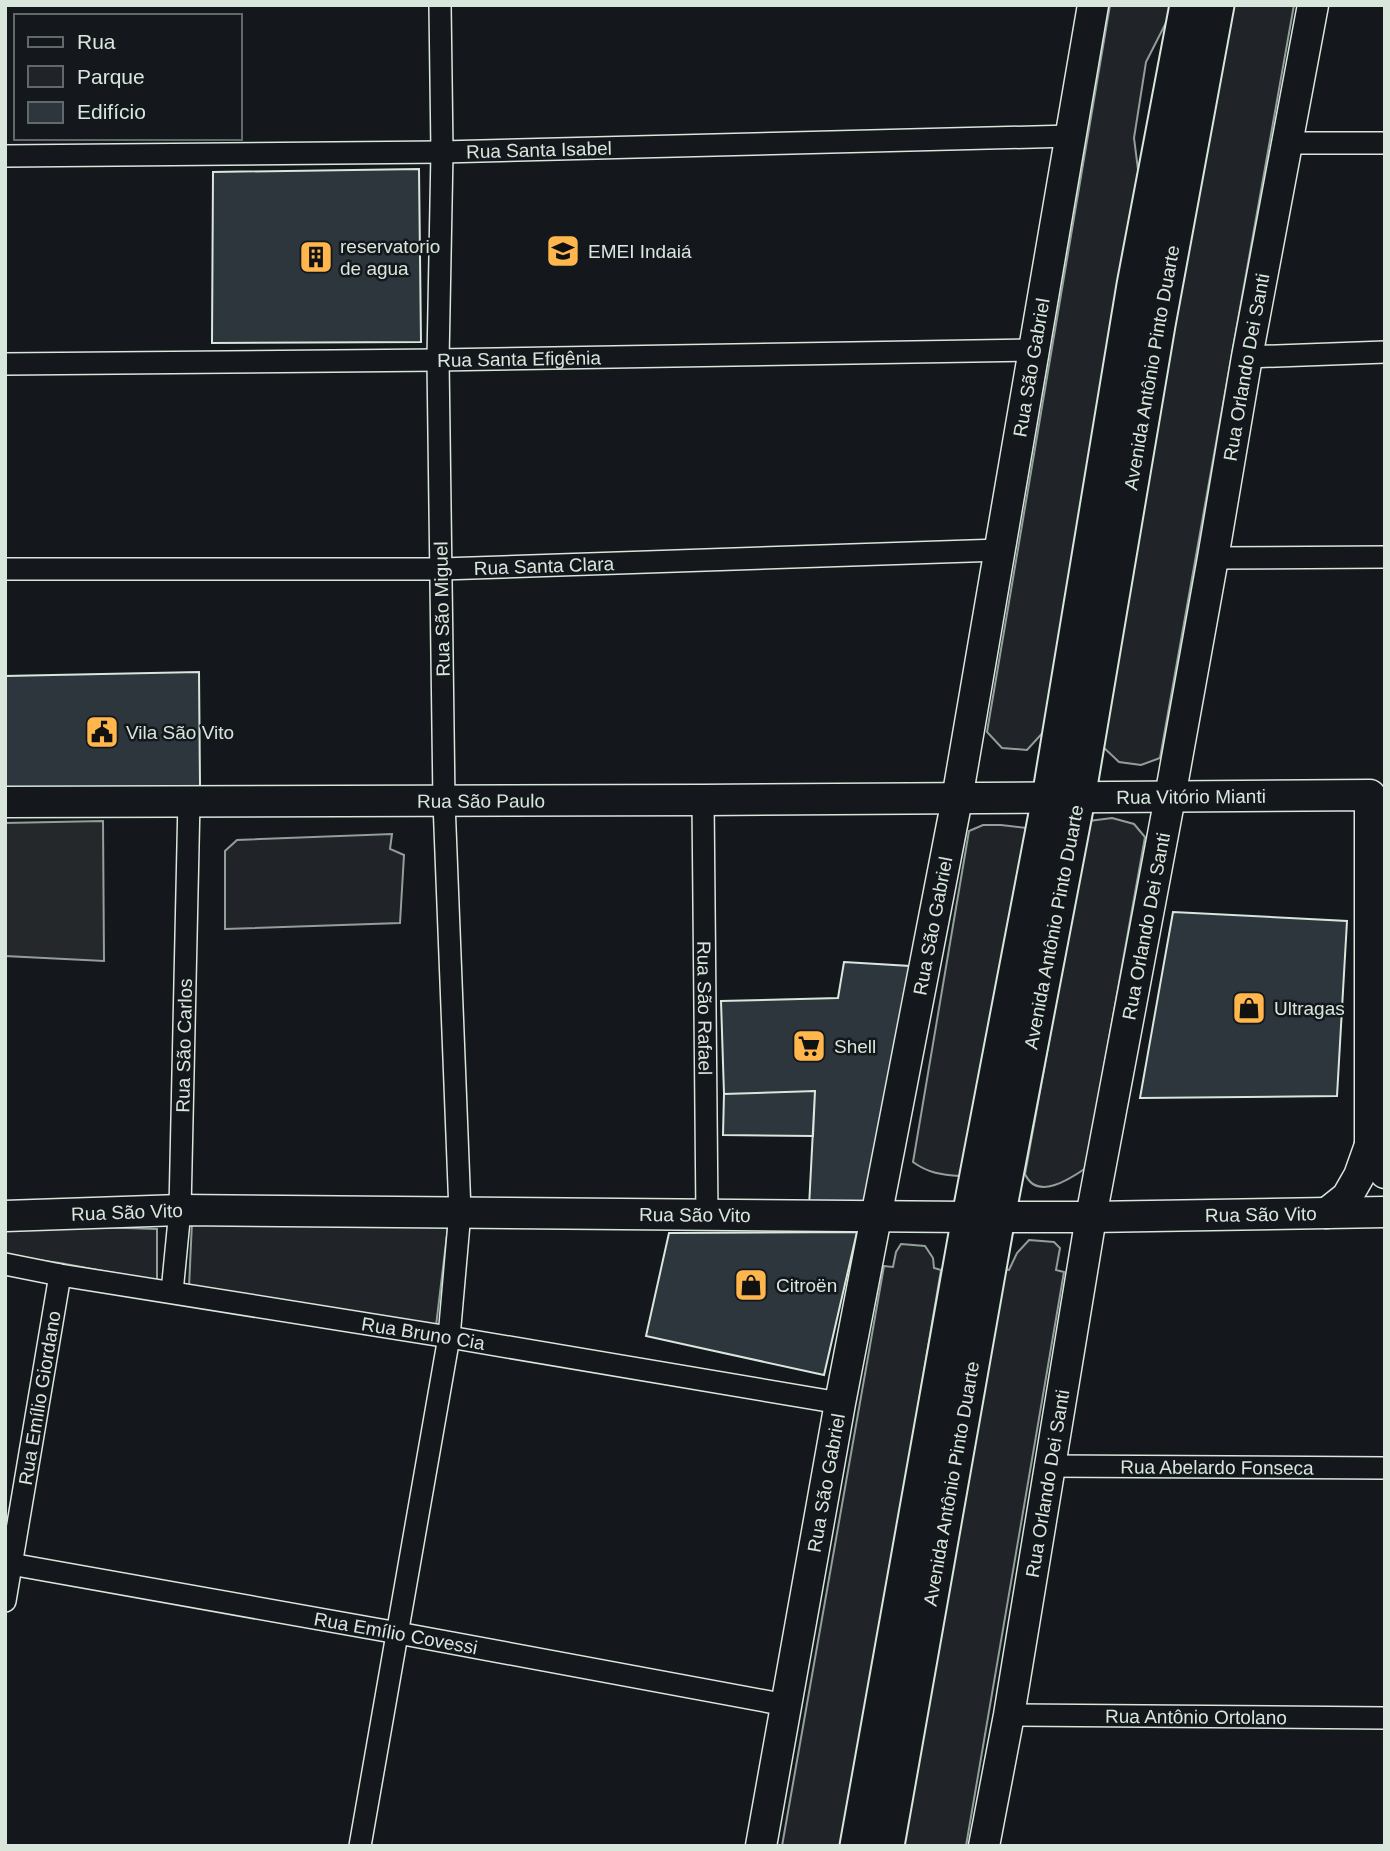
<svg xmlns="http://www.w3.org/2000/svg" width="1390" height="1851" font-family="Arial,sans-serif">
  <rect width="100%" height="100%" fill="#14181c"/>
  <!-- green -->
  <path fill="#202428" stroke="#939e99" stroke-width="2" d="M 1110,5 L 1175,5 L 1146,62 L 1134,138 L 1141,193 L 1048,727 L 1027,750 L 1002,748 L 987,732 Z
    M 1230,5 L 1294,5 L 1160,758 L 1141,765 L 1119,762 L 1102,746 Z
    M 1112,818 L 1134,824 L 1145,837 L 1086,1168 C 1070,1179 1037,1201 1025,1174 L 1089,821 Z
    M 983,825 L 1001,825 L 1027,828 L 960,1176 C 942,1175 928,1173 913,1162 L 969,831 Z
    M 392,834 L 390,849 L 404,855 L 400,923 L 225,929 L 225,851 L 237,840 Z
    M 192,1222 L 448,1226 L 436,1326 L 189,1287 Z
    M 5,1224 L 157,1229 L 157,1281 L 60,1263 L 5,1256 Z
    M 1029,1240 L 1054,1242 L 1060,1248 L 1056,1270 L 1064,1272 L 966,1846 L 901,1846 L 1002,1269 L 1009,1270 L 1017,1253 Z
    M 901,1244 L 925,1246 L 933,1258 L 934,1268 L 941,1270 L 844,1846 L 782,1846 L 884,1266 L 893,1267 L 896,1252 Z"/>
  <!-- parking -->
  <path fill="#24282b" stroke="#939e99" stroke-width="2" d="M 103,821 L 104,961 L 5,956 L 5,823 Z"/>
  <!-- building -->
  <path fill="#2c363c" stroke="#d8e6dc" stroke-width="2" d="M 419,169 L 421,342 L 212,343 L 213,172 Z
    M 199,672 L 200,787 L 5,789 L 5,676 Z
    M 1173,912 L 1347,921 L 1337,1096 L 1140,1098 Z
    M 844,962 L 910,966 L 870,1205 L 809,1207 L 815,1091 L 724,1094 L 721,1001 L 838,998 Z
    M 815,1091 L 813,1136 L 723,1135 L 724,1094 Z
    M 857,1232 L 824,1375 L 646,1336 L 669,1233 Z"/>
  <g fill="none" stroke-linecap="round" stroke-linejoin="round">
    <defs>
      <g id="street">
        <path d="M 1286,143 L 1385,143"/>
        <path id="s1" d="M 5,156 L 442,152 L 1071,136"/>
        <path d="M 1247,357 L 1385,352"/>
        <path id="s2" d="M 5,364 L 438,360 L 1035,350"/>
        <path d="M 1213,558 L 1385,557"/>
        <path id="s3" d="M 5,569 L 442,569 L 1000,550"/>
        <path id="s4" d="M 703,800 L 707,1216"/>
        <path id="s5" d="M 5,1264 L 60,1275 L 449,1337 L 840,1403"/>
        <path id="s6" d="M 172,1292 L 180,1210 L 189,800"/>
        <path id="s7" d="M 1049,1466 L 1385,1468"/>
        <path id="s8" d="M 5,1563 L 398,1633 L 786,1705"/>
        <path id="s9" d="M 5,1601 L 60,1275"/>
        <path id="s10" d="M 1009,1715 L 1385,1718"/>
        <path d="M 360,1846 L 449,1337 L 460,1212 L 444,802 L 438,360 L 442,152 L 440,5"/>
      </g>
      <g id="secondary">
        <path id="s11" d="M 5,802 L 703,800 L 1370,795 L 1370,1145 L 1385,1173"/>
        <path d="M 1327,1213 L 1347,1197 L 1359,1176 L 1370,1145"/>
        <path id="s12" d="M 5,1216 L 180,1210 L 969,1217 L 1091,1217 L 1385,1212"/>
        <path id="s13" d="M 761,1846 L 840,1403 L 957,799 L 1093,5"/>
        <path id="s14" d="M 984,1846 L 1009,1715 L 1091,1217 L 1170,797 L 1213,558 L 1247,357 L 1313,5"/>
      </g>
      <g id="primary">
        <path d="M 857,1846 L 969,1217 L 1049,798 L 1134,285 L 1187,5"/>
        <path id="s15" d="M 887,1846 L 998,1217 L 1078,798 L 1158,325 L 1217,5"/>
      </g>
    </defs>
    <!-- street casing -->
    <use href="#street" stroke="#d8e6dc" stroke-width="24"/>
    <!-- secondary casing -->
    <use href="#secondary" stroke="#d8e6dc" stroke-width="33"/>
    <!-- primary casing -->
    <use href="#primary" stroke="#d8e6dc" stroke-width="37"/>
    <!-- street -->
    <use href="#street" stroke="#14181c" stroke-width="21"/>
    <!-- secondary -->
    <use href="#secondary" stroke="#14181c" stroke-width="30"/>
    <!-- primary -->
    <use href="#primary" stroke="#14181c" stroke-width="33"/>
  </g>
  <!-- icons -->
  <defs>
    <symbol id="school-square" viewBox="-11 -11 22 22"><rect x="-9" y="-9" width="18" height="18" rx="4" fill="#ffb74d" stroke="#14181c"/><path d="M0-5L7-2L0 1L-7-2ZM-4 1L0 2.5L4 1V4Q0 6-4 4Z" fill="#111"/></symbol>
    <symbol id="building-square" viewBox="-11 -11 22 22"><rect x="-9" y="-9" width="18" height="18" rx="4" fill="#ffb74d" stroke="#14181c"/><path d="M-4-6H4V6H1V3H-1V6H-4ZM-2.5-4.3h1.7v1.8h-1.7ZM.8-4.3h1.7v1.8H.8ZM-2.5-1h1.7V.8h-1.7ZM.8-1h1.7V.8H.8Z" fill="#111"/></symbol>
    <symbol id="civic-square" viewBox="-11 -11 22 22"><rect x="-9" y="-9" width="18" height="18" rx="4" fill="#ffb74d" stroke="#14181c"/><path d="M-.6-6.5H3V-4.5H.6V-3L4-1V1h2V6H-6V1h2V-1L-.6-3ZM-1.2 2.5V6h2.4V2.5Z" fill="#111"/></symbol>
    <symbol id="shop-square" viewBox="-11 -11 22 22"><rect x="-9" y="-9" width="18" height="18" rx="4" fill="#ffb74d" stroke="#14181c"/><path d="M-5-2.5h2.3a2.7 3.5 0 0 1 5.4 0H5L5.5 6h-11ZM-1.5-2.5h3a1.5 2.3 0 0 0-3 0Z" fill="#111"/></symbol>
    <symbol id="supermarket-square" viewBox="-11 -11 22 22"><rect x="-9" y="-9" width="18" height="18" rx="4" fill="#ffb74d" stroke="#14181c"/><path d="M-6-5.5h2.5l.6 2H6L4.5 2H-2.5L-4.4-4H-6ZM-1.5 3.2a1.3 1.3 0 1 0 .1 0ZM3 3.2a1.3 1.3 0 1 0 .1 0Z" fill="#111"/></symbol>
  </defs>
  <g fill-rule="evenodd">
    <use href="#school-square" x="544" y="232" width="38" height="38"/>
    <use href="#building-square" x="297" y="238" width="38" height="38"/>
    <use href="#civic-square" x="83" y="713" width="38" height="38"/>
    <use href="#shop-square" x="1230" y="989" width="38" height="38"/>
    <use href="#supermarket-square" x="790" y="1027" width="38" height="38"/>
    <use href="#shop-square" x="732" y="1266" width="38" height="38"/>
  </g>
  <g text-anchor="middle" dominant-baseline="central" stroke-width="5" stroke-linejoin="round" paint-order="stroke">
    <!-- street labels -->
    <g font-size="19" fill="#d8e6dc" stroke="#14181c">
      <text stroke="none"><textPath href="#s1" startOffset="534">Rua Santa Isabel</textPath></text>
      <text stroke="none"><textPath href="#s2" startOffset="514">Rua Santa Efigênia</textPath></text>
      <text stroke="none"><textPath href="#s15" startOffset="1502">Avenida Antônio Pinto Duarte</textPath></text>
      <text stroke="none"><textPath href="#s14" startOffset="1502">Rua Orlando Dei Santi</textPath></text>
      <text stroke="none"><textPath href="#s13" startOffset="1503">Rua São Gabriel</textPath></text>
      <text stroke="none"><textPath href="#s3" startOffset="539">Rua Santa Clara</textPath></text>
      <text transform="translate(442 609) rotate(-91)">Rua São Miguel</text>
      <text stroke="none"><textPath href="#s11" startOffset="1186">Rua Vitório Mianti</textPath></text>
      <text stroke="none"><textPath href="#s11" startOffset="476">Rua São Paulo</textPath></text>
      <text stroke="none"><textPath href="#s14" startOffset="934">Rua Orlando Dei Santi</textPath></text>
      <text stroke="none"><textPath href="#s13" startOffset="936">Rua São Gabriel</textPath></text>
      <text stroke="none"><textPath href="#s15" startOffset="934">Avenida Antônio Pinto Duarte</textPath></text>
      <text stroke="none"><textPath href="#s4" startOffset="208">Rua São Rafael</textPath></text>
      <text stroke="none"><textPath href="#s6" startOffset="247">Rua São Carlos</textPath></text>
      <text stroke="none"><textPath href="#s12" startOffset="122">Rua São Vito</textPath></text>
      <text stroke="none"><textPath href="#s12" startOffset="1256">Rua São Vito</textPath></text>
      <text stroke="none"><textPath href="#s12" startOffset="690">Rua São Vito</textPath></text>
      <text stroke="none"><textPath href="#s5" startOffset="424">Rua Bruno Cia</textPath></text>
      <text stroke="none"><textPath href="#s9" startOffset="206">Rua Emílio Giordano</textPath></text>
      <text stroke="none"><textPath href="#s7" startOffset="168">Rua Abelardo Fonseca</textPath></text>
      <text stroke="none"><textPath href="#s13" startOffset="369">Rua São Gabriel</textPath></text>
      <text stroke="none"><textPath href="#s15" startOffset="368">Avenida Antônio Pinto Duarte</textPath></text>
      <text stroke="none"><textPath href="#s14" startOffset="368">Rua Orlando Dei Santi</textPath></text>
      <text stroke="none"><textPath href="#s8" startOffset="397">Rua Emílio Covessi</textPath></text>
      <text stroke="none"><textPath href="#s10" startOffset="187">Rua Antônio Ortolano</textPath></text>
    </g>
    <!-- poi labels -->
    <g font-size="19" fill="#d8e6dc" stroke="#14181c" text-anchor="start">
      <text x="340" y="246">reservatorio<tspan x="340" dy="22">de agua</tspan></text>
      <text x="588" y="251">EMEI Indaiá</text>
      <text x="126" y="732">Vila São Vito</text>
      <text x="1274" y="1008">Ultragas</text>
      <text x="834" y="1046">Shell</text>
      <text x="776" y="1285">Citroën</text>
    </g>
  </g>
  <!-- border -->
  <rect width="1390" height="1851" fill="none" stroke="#d8e6dc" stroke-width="14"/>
  <!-- legend -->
  <rect x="14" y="14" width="228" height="126" fill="#14181c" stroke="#626a69" stroke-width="2"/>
  <rect x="28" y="37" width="35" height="10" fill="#14181c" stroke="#626a69" stroke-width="2"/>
  <text x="77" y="49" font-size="21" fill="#d8e6dc">Rua</text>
  <rect x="28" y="66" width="35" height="21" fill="#202428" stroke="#626a69" stroke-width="2"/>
  <text x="77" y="84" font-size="21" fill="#d8e6dc">Parque</text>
  <rect x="28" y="102" width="35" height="21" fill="#2c363c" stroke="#626a69" stroke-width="2"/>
  <text x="77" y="119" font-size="21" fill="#d8e6dc">Edifício</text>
</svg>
